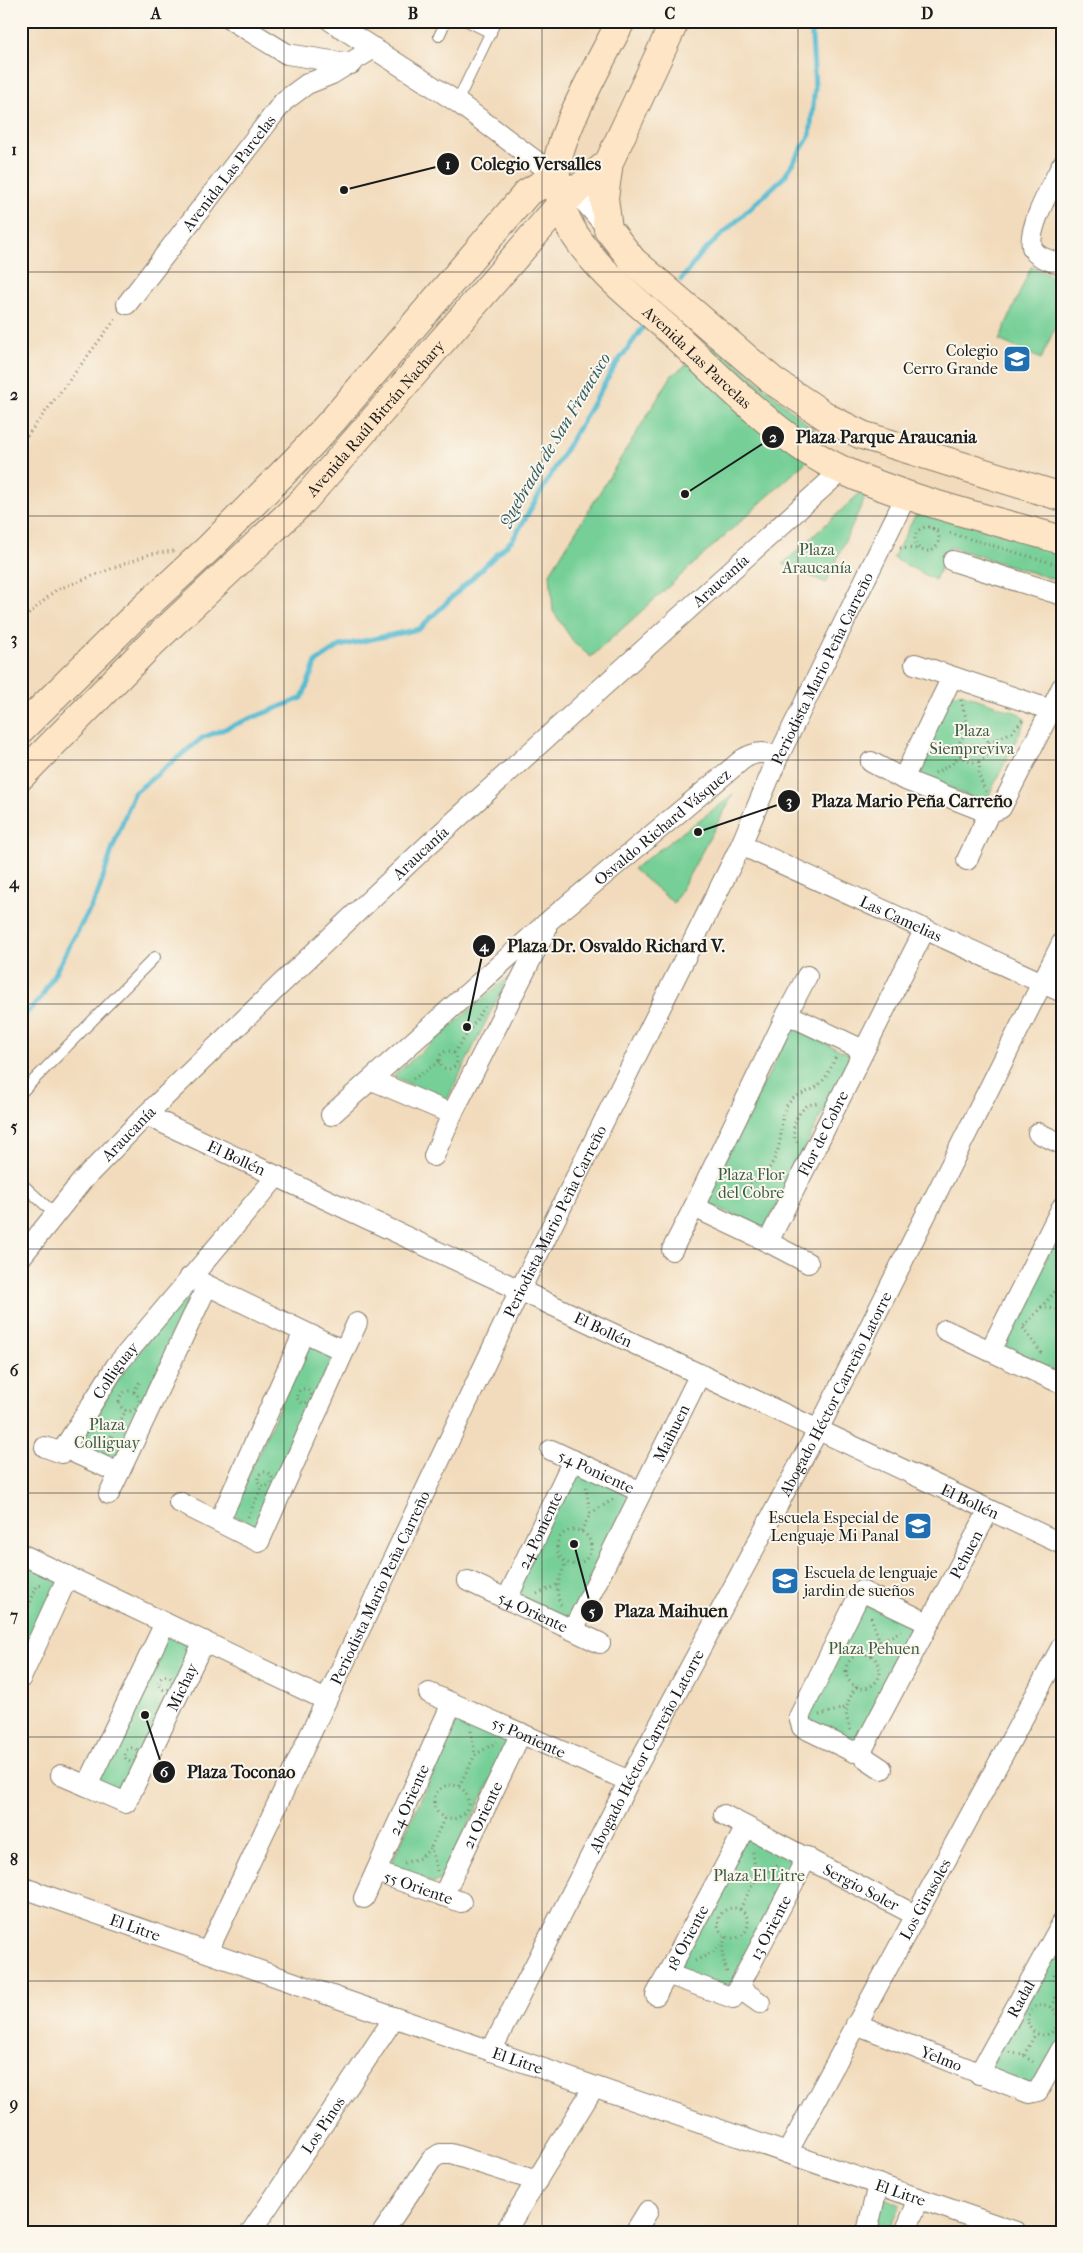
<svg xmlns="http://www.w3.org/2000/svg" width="1083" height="2253" font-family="'IM FELL French Canon',serif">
  <rect width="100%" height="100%" fill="#fbf7ec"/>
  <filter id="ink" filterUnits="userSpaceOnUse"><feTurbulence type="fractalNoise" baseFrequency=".02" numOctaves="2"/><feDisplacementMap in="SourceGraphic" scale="10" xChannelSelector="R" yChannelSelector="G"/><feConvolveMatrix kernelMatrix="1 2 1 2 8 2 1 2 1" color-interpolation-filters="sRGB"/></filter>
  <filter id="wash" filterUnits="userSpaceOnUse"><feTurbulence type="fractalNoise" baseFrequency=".0096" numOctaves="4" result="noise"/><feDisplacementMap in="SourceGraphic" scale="20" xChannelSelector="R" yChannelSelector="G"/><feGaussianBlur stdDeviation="1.12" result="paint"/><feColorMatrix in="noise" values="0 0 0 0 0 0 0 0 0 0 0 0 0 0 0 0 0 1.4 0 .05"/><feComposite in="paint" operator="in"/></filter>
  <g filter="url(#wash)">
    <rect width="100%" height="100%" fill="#f2dbbc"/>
    <!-- green -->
    <path fill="#75cf96" stroke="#487659" d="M 1031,267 L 1062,281 L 1062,312 L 1041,359 L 999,340 Z
      M 716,345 L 820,435 L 808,460 L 591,657 L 575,644 L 553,611 L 550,573 L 672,375 Z
      M 861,492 L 866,495 L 826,583 L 783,564 Z
      M 925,510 L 1062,552 L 1062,582 L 950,547 L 935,580 L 893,558 L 915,516 Z
      M 961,693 L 1020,714 L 1026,720 L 985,803 L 913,773 L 949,694 Z
      M 733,795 L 674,903 L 633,869 Z
      M 508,977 L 446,1102 L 393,1076 Z
      M 792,1028 L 851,1055 L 765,1228 L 704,1202 Z
      M 1062,1227 L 1062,1352 L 1051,1372 L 1002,1348 Z
      M 183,1298 L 189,1303 L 116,1461 L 78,1445 L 125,1368 Z
      M 308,1344 L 334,1355 L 257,1527 L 231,1514 Z
      M 572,1471 L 629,1491 L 630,1499 L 576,1617 L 566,1620 L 523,1599 L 517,1589 Z
      M 26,1561 L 61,1580 L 21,1667 L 21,1573 Z
      M 867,1602 L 913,1622 L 918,1631 L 862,1740 L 851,1746 L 805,1716 Z
      M 166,1634 L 197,1649 L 126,1797 L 94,1781 Z
      M 469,1717 L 508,1733 L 508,1745 L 442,1879 L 433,1883 L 397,1870 L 392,1862 L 458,1718 Z
      M 745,1838 L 753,1838 L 795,1859 L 733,1985 L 725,1988 L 682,1973 L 679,1965 Z
      M 1062,1936 L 1062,2039 L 1034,2089 L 988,2071 Z
      M 884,2198 L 901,2205 L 888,2232 L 871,2232 Z"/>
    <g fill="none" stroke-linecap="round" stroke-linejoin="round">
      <!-- stream -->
      <path stroke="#54bbd1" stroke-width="5" d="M 681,280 L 701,254 L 785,176 L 810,135 L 815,87 L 811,21
        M 21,1019 L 41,998 L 97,896 L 113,847 L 134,793 L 202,738 L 302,698 L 316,662 L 340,646 L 419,629 L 513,539 L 615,366 L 644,326"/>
    </g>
  </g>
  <g filter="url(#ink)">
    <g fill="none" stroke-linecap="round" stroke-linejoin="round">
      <defs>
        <path id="lane" d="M 467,21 L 491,33
          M 439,36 L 446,21
          M 457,102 L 496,21
          M 21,1093 L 155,957
          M 21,1183 L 55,1214"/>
        <g id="street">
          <path d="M 233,21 L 287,54 L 351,64"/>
          <path d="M 331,21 L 457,102 L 556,176 L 575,191 L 608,229"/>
          <path d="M 1062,165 C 1054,181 1022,237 1034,251 C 1040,259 1053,261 1062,265"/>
          <path id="s1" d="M 127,304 L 284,101 L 307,84 L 332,74 L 374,48"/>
          <path d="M 953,561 L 1062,595"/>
          <path d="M 1051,710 L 1062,687"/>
          <path d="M 871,762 L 903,779 L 989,813 L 1001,808 L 1051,710 L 915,664"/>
          <path d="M 903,779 L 952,677"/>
          <path id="s2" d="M 741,845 L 1062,992"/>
          <path d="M 967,860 L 989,813"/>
          <path d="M 787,1014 L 807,976"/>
          <path id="s3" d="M 863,1050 L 787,1014 L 694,1207 L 768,1242 L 925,929"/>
          <path d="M 372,1080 L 452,1114"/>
          <path id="s4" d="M 146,1115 L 1062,1544"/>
          <path id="s5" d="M 331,1115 L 551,919 L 743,759 C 756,751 765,752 778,757"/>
          <path d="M 1038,1133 L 1062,1144"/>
          <path d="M 434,1156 L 452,1114 L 546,930"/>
          <path d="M 1062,1207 L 990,1351 L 1058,1382 L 1062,1375"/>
          <path d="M 768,1242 L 808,1263"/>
          <path d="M 672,1250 L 694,1207"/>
          <path id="s6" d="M 21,1257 L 82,1181 L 146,1115 L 282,983 L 428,845 L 842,470"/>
          <path d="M 190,1277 L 344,1351 L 259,1542 L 219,1522 L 304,1332"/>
          <path id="s7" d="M 207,1286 L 119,1473 L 64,1448 L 116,1366 L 277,1176"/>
          <path d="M 945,1330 L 990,1351"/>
          <path d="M 344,1351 L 357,1323"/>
          <path d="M 45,1447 L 62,1453 L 67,1450"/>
          <path id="s8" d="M 551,1450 L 641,1492"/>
          <path d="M 109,1494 L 119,1473"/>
          <path d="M 179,1502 L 219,1522"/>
          <path d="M 21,1554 L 326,1700"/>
          <path id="s9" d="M 468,1581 L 600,1643"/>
          <path id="s10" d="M 507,1599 L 573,1460"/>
          <path id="s11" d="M 165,1623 L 87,1786 L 126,1803 L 204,1641"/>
          <path id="s12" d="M 928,1623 L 861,1591 L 799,1717 L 802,1727 L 854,1752 L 863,1748 L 989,1510"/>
          <path id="s13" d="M 573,1630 L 700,1374"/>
          <path d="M 21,1678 L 68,1576"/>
          <path id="s14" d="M 429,1693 L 629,1781"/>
          <path d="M 858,1750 L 864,1757 L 882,1769"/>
          <path d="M 61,1775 L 87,1786"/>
          <path id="s15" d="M 724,1815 L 915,1915"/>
          <path id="s16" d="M 376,1872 L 461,1902"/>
          <path id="s17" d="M 21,1887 L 332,1996 L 1016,2232"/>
          <path id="s18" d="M 443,1896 L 521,1733"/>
          <path id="s19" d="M 364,1898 L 452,1703"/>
          <path id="s20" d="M 208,1951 L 520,1290 L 741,845 L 778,757 L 907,494"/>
          <path id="s21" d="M 667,1974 L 733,1998 L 807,1857"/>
          <path d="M 739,1988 L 760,2003"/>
          <path id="s22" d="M 656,1995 L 746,1827"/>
          <path id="s23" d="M 856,2024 L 1029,2093 L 1038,2091 L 1062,2048"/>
          <path id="s24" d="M 491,2051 L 629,1781 L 818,1430 L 1062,943"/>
          <path id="s25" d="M 979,2074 L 1062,1923"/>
          <path id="s26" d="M 787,2153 L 1062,1646"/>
          <path id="s27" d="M 251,2232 L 394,2018"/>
          <path d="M 383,2232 L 432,2159 L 440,2154 L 451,2154 L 537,2181"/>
          <path d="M 505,2232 L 594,2087"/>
          <path d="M 635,2232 L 648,2211"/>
          <path d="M 867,2232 L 878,2184"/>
          <path d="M 905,2232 L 919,2199"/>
        </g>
        <g id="secondary">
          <path id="s28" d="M 621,21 C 603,57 555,139 556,176 C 557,197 565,221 577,238 C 600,273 636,300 667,328 C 718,375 779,441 842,470 C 910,501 990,519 1062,540"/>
          <path d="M 609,162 L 604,198 L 608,229 L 633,261 L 773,381 L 830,419 L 862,435 L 1062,497"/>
          <path d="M 21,729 L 131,620 L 209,548 L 298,458 L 334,419 L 527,193 L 556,176"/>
          <path id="s29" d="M 21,776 L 152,643 L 304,500 L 561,204 L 609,162 L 675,21"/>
        </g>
      </defs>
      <!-- lane casing -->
      <use href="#lane" stroke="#877c6c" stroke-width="12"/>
      <!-- street casing -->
      <use href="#street" stroke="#877c6c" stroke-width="22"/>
      <!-- secondary casing -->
      <use href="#secondary" stroke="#877c6c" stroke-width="30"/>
      <!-- path -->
      <path stroke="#877c6c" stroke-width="3" stroke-dasharray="1 4" stroke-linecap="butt" d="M 21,444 L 117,317
        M915 539a12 12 0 1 1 24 0a12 12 0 1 1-24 0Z
        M 932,528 L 941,531
        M 950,533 L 1062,566
        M 900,548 L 919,549
        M 21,621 L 56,590 L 150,554 L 174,551
        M 961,700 L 970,733
        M959 747a15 15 0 1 1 30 0a15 15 0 1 1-30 0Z
        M 989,743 L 1012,732 L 1024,718
        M 979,762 L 980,779 L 986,792
        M 935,773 L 952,764 L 961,755
        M439 1060a9 9 0 1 1 18 0a9 9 0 1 1-18 0Z
        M 454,1053 L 485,1007
        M 413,1079 L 439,1062
        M 797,1142 C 789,1128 796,1114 808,1105 L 817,1103
        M 718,1197 C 754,1186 777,1174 781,1133 C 782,1123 781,1112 788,1104 C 794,1095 806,1093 815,1088 C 826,1080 831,1068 836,1056
        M 1041,1307 L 1062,1310
        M 1024,1326 L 1062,1284
        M 1023,1328 L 1042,1354
        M297 1396a7 7 0 1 1 14 0a7 7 0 1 1-14 0Z
        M119 1401a10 10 0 1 1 20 0a10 10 0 1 1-20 0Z
        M 134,1392 L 141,1379
        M 101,1446 L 107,1444 L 126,1410
        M258 1479a7 7 0 1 1 14 0a7 7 0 1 1-14 0Z
        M 586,1487 L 590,1512
        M 248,1517 L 262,1486
        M557 1547a17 17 0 1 1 34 0a17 17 0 1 1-34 0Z
        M 581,1531 L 591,1513 L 614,1499
        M 537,1594 L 557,1585
        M 561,1605 C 554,1591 559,1577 566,1563
        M 871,1617 L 880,1642
        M 21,1625 L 37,1586 L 44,1585
        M846 1671a17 17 0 1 1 34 0a17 17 0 1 1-34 0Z
        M 871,1656 L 880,1642 L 901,1631
        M159 1683a7 7 0 1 1 14 0a7 7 0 1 1-14 0Z
        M 819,1715 L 845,1708
        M 851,1730 C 843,1713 846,1702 856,1687
        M 471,1731 L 475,1755
        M125 1755a7 7 0 1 1 14 0a7 7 0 1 1-14 0Z
        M434 1802a17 17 0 1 1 34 0a17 17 0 1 1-34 0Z
        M 459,1786 L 475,1755 L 497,1742
        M 753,1852 L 756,1878 L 780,1864
        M 404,1863 L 420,1858 L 431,1848
        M 437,1871 L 431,1847 L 445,1817
        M718 1923a15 15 0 1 1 30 0a15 15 0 1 1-30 0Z
        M 740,1909 L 756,1878
        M 726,1937 C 720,1948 723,1961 727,1972
        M 695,1961 L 712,1953 L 723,1943
        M 1054,1974 L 1056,1981 L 1062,1985
        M1028 2020a15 15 0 1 1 30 0a15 15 0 1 1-30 0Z
        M 1051,2007 L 1062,1985
        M 1010,2052 L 1022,2054 L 1033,2062
        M 1024,2055 L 1036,2033"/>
      <!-- lane -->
      <use href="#lane" stroke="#fff" stroke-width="10"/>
      <!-- street -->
      <use href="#street" stroke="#fff" stroke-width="20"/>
      <!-- secondary -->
      <use href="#secondary" stroke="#fee5c5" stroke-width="28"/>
    </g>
  </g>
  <!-- grid -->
  <path fill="none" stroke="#1c1c1c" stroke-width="1" stroke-opacity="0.55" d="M 284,21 L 284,2232M 542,21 L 542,2232M 798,21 L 798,2232M 21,272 L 1062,272M 21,516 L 1062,516M 21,760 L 1062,760M 21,1004 L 1062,1004M 21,1249 L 1062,1249M 21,1493 L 1062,1493M 21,1737 L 1062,1737M 21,1981 L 1062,1981"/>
  <!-- icons -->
  <defs>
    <symbol id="school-square" viewBox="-11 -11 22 22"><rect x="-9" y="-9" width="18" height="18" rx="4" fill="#1f6fb2" stroke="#fbf7ec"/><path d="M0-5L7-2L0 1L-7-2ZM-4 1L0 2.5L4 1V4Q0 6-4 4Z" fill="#fff"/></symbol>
  </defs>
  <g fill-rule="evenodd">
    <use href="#school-square" x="1001" y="343" width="32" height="32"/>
    <use href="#school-square" x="902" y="1510" width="32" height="32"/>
    <use href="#school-square" x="769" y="1565" width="32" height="32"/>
  </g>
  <g text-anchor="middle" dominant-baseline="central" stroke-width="4" stroke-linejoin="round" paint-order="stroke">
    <!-- street labels -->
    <g font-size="16" fill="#1c1c1c" stroke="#fbf7ec">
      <text stroke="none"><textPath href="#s1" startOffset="166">Avenida Las Parcelas</textPath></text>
      <text stroke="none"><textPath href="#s28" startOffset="405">Avenida Las Parcelas</textPath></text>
      <text stroke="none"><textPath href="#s29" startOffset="504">Avenida Raúl Bitrán Nachary</textPath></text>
      <text stroke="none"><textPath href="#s6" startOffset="974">Araucanía</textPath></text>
      <text stroke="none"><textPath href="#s20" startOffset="1422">Periodista Mario Peña Carreño</textPath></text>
      <text stroke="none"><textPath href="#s5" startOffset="439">Osvaldo Richard Vásquez</textPath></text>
      <text stroke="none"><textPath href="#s6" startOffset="569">Araucanía</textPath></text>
      <text stroke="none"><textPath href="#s2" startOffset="176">Las Camelias</textPath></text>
      <text stroke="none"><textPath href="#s6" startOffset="164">Araucanía</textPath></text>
      <text stroke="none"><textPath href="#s3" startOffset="502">Flor de Cobre</textPath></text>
      <text stroke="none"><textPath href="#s4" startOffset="100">El Bollén</textPath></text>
      <text stroke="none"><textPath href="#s20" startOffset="808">Periodista Mario Peña Carreño</textPath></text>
      <text stroke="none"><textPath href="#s4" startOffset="505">El Bollén</textPath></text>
      <text stroke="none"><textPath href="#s7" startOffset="360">Colliguay</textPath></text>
      <text stroke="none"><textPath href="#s24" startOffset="742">Abogado Héctor Carreño Latorre</textPath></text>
      <text stroke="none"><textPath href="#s13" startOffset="220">Maihuen</textPath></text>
      <text stroke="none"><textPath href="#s8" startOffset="50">54 Poniente</textPath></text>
      <text stroke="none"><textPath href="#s4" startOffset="910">El Bollén</textPath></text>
      <text stroke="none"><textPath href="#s10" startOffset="76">24 Poniente</textPath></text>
      <text stroke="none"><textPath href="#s12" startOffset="512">Pehuen</textPath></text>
      <text stroke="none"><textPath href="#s20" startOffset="402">Periodista Mario Peña Carreño</textPath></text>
      <text stroke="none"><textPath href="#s9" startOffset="72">54 Oriente</textPath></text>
      <text stroke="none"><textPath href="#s11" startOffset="352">Michay</textPath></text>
      <text stroke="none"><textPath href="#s14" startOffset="109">55 Poniente</textPath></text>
      <text stroke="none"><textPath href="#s24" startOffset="338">Abogado Héctor Carreño Latorre</textPath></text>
      <text stroke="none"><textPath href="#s19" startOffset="108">24 Oriente</textPath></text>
      <text stroke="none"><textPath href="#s18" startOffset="90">21 Oriente</textPath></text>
      <text stroke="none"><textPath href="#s15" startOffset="155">Sergio Soler</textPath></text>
      <text stroke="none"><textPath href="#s16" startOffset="45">55 Oriente</textPath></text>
      <text stroke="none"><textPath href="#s26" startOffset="289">Los Girasoles</textPath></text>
      <text stroke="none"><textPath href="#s17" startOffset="121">El Litre</textPath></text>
      <text stroke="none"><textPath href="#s21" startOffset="150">13 Oriente</textPath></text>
      <text stroke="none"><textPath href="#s22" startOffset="65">18 Oriente</textPath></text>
      <text stroke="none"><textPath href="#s25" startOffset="86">Radal</textPath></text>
      <text stroke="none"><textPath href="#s23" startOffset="92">Yelmo</textPath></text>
      <text stroke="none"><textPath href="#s17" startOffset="526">El Litre</textPath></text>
      <text stroke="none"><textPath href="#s27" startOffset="129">Los Pinos</textPath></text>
      <text stroke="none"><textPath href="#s17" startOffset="931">El Litre</textPath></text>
    </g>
    <!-- poi labels -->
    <g font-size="16" fill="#1c1c1c" stroke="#fbf7ec" text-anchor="end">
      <text x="998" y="350">Colegio<tspan x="998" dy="18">Cerro Grande</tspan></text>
      <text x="899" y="1517">Escuela Especial de<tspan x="899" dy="18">Lenguaje Mi Panal</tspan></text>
      <text x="804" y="1572" text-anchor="start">Escuela de lenguaje<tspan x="804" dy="18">jardin de sueños</tspan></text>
    </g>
    <!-- park labels -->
    <g font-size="16" fill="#3b5b47" stroke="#fbf7ec">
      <text x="817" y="549">Plaza<tspan x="817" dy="18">Araucanía</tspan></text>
      <text x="972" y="730">Plaza<tspan x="972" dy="18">Siempreviva</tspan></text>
      <text x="751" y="1174">Plaza Flor<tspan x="751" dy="18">del Cobre</tspan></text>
      <text x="107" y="1424">Plaza<tspan x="107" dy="18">Colliguay</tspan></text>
      <text x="874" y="1648">Plaza Pehuen</text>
      <text x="759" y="1875">Plaza El Litre</text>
    </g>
    <!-- water labels -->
    <g font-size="18" font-style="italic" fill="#325c64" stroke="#fbf7ec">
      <text transform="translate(555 440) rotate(-59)">Quebrada de San Francisco</text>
    </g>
  </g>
  <!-- callouts -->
  <path fill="none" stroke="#1c1c1c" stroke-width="2" d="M344 190L448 164M685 494L773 437M698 832L789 801M467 1027L484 946M574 1544L592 1611M145 1715L164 1772"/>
  <g fill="#1c1c1c" stroke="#fbf7ec" stroke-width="2">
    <circle cx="344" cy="190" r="5"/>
    <circle cx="685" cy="494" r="5"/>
    <circle cx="698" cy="832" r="5"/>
    <circle cx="467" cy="1027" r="5"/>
    <circle cx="574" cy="1544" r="5"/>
    <circle cx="145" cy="1715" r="5"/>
    <circle cx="448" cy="164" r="12"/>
    <circle cx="773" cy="437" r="12"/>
    <circle cx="789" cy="801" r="12"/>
    <circle cx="484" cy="946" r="12"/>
    <circle cx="592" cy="1611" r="12"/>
    <circle cx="164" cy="1772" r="12"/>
  </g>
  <g font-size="15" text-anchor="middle" font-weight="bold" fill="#fff">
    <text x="448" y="169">1</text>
    <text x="773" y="442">2</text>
    <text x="789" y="806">3</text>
    <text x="484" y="951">4</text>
    <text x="592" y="1616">5</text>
    <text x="164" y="1777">6</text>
  </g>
  <g font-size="18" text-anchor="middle" font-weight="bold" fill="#1c1c1c" stroke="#fbf7ec" stroke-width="4" stroke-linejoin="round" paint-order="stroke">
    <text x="536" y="170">Colegio Versalles</text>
    <text x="886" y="443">Plaza Parque Araucania</text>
    <text x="912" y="807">Plaza Mario Peña Carreño</text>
    <text x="616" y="952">Plaza Dr. Osvaldo Richard V.</text>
    <text x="671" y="1617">Plaza Maihuen</text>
    <text x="241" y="1778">Plaza Toconao</text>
  </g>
  <!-- margin -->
  <rect width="1083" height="2253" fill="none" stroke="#fbf7ec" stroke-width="55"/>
  <rect x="28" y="28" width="1028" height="2198" fill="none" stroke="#1c1c1c" stroke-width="2"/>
  <g font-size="16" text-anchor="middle" font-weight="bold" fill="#1c1c1c">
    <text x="156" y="19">A</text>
    <text x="413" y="19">B</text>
    <text x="670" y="19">C</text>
    <text x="927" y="19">D</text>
    <text x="14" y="155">1</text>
    <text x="14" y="400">2</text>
    <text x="14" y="644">3</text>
    <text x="14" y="888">4</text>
    <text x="14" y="1132">5</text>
    <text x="14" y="1376">6</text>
    <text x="14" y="1621">7</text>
    <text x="14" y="1865">8</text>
    <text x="14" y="2109">9</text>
  </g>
</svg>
